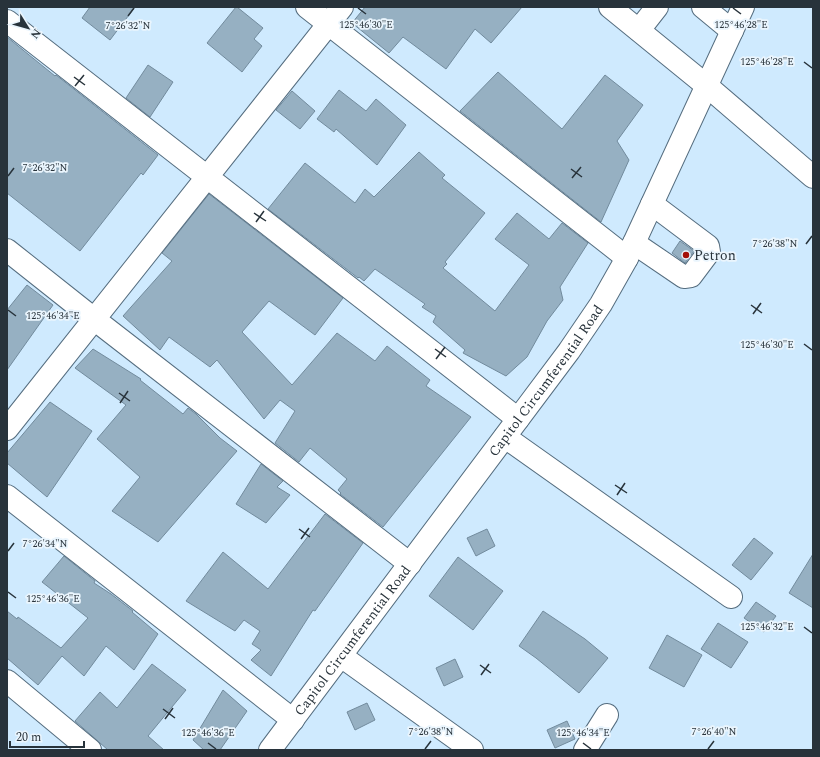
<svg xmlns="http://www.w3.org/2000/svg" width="820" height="757" font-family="Spectral,serif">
  <rect width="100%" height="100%" fill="#cfeafe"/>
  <!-- building -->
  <path fill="#96b0c2" stroke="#728b9d" d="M 90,7 L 135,7 L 110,40 L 82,18 Z
    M 236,7 L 237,7 L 263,28 L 254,39 L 262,46 L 242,72 L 207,43 Z
    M 365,7 L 522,7 L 491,43 L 475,29 L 446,69 L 403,37 L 389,53 L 352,23 Z
    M 7,37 L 55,76 L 56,75 L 158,155 L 143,175 L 141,173 L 80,251 L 7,193 Z
    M 148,65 L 173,82 L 150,117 L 126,98 Z
    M 498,72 L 562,129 L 605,75 L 643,105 L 617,141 L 629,160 L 601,222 L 460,111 Z
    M 339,90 L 366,111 L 376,99 L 406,125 L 377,165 L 336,129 L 334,132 L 317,119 Z
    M 292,91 L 315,111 L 300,129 L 276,110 Z
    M 419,152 L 445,175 L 442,178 L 485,213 L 445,262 L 447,264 L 443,268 L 495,311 L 529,265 L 495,239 L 517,213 L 549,239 L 562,223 L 588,243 L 560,287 L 563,300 L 547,321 L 527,357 L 506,376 L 463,353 L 465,350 L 433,322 L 436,316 L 422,307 L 425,304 L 375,269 L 364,281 L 359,277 L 358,278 L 268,209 L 305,163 L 355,203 L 365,189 L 374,197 Z
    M 209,194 L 343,298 L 315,335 L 269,301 L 242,332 L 292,385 L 337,333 L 375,361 L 387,346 L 430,380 L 426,386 L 471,417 L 383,527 L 340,494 L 341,493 L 338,490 L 347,479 L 310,448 L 299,462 L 275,443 L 295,411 L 280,400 L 264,419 L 217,360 L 210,367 L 169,337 L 160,350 L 123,316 L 172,261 L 162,253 Z
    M 680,241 L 694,251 L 685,263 L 672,253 Z
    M 27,285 L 53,305 L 7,370 L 7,310 Z
    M 93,349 L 141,379 L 140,380 L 183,414 L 188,408 L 196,414 L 220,438 L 237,451 L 158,542 L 112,511 L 140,477 L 97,439 L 126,405 L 75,368 Z
    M 50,402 L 92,431 L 47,497 L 7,463 L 7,453 Z
    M 261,464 L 283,481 L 277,487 L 290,495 L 266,523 L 236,504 Z
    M 325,514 L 363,543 L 315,611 L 313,610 L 271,676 L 251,660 L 261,650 L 252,644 L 260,631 L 244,620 L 235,631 L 186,601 L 223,552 L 268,589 Z
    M 487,529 L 495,546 L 476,556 L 467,538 Z
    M 754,538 L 773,553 L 751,580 L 732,565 Z
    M 813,554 L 813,608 L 789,593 Z
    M 64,556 L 95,581 L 94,583 L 111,594 L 133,611 L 132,612 L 158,634 L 134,670 L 106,646 L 84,676 L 62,656 L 38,685 L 7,658 L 7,611 L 17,619 L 18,617 L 61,648 L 88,618 L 42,582 Z
    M 458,557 L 503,591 L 473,630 L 429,596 Z
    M 756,602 L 776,616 L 764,632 L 744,618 Z
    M 543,611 L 585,639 L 608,658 L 579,693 L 536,658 L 519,646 Z
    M 718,623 L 748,642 L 731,668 L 701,649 Z
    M 667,635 L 702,655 L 684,687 L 649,668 Z
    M 455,659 L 463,677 L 444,686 L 436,668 Z
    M 152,664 L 186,690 L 148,736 L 164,750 L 108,750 L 75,721 L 100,692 L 117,708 Z
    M 223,690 L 247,711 L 220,750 L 204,750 L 193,740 Z
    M 367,703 L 375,720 L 355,730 L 347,712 Z
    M 567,721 L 575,739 L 555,748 L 547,730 Z"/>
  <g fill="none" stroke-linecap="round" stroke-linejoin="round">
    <defs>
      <path id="minor" d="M 307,7 L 627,258
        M 703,7 L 732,31
        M 7,21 L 518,419
        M 639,30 L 657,7
        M 707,86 L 813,177
        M 634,243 L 684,277 L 691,276 L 709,252 L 708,246 L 652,204
        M 7,250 L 94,319 L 410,564
        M 7,429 L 342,7
        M 505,437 L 731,597
        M 7,496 L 293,720
        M 341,656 L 472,750
        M 7,681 L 90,750
        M 585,750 L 607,715"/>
      <g id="major">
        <path d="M 610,7 L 707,86"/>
        <path id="s1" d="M 270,750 L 569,351 L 601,304 L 627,258 L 743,7"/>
      </g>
    </defs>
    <!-- minor casing -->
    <use href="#minor" stroke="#556d7f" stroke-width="24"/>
    <!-- major casing -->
    <use href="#major" stroke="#556d7f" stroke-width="24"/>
    <!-- minor -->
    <use href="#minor" stroke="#fff" stroke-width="22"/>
    <!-- major -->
    <use href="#major" stroke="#fff" stroke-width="22"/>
  </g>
  <!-- ticks -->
  <path fill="none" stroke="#28333b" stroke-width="1.5" d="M 358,8 L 366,14M 733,8 L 741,14M 128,16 L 134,8M 804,62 L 812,68M 74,77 L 85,85M 75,86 L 84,75M 571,169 L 582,177M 8,176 L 14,168M 572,178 L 581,167M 254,213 L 266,221M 256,222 L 264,211M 806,244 L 812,236M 751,305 L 762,313M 8,310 L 16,316M 753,314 L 761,303M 804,344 L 812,350M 435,349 L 446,357M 436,359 L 445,347M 119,393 L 130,401M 120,403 L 128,391M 615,485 L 627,493M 617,495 L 625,483M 299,529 L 310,537M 301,539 L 309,528M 8,551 L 14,543M 8,592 L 16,598M 804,627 L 812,633M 480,665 L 491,673M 481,675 L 489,664M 163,709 L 175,718M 165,719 L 173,708M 208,743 L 216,749M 583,743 L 591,749M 425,749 L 431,741M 708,749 L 714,741"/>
  <!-- markers -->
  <circle fill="#a40f07" stroke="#eaf5fd" stroke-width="1.5" cx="686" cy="255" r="4"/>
  <g text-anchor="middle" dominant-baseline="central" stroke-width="3.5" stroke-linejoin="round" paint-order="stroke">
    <!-- poi labels -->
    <g font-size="14" fill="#28333b" stroke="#eaf5fd" text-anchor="start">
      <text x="694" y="255">Petron</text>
    </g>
    <!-- street labels -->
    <g font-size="14" fill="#28333b" stroke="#eaf5fd">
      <text stroke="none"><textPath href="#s1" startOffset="461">Capitol Circumferential Road</textPath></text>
      <text stroke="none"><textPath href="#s1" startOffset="137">Capitol Circumferential Road</textPath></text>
    </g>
  </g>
  <g font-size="10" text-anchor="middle" fill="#28333b" stroke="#eaf5fd" stroke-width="3.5" stroke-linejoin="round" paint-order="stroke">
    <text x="366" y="28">125°46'30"E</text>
    <text x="741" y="28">125°46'28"E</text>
    <text x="128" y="29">7°26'32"N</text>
    <text x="767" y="65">125°46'28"E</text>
    <text x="45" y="171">7°26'32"N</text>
    <text x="775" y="247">7°26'38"N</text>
    <text x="53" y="319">125°46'34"E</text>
    <text x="767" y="348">125°46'30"E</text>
    <text x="45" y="547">7°26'34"N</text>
    <text x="53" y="602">125°46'36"E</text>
    <text x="767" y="630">125°46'32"E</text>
    <text x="431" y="735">7°26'38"N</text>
    <text x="714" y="735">7°26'40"N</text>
    <text x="208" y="736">125°46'36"E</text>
    <text x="583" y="736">125°46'34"E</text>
  </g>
  <!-- border -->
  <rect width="820" height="757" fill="none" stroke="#28333b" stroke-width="16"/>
  <!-- north arrow -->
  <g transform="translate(28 28) rotate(127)" stroke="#eaf5fd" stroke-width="3" paint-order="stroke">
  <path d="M0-3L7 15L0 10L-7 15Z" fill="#28333b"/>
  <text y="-6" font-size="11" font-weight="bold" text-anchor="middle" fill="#28333b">N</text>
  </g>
  <!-- scale -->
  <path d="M10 741v6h74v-6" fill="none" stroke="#28333b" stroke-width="2"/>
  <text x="16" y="741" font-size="12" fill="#28333b" stroke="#eaf5fd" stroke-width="3" paint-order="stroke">20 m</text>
</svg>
